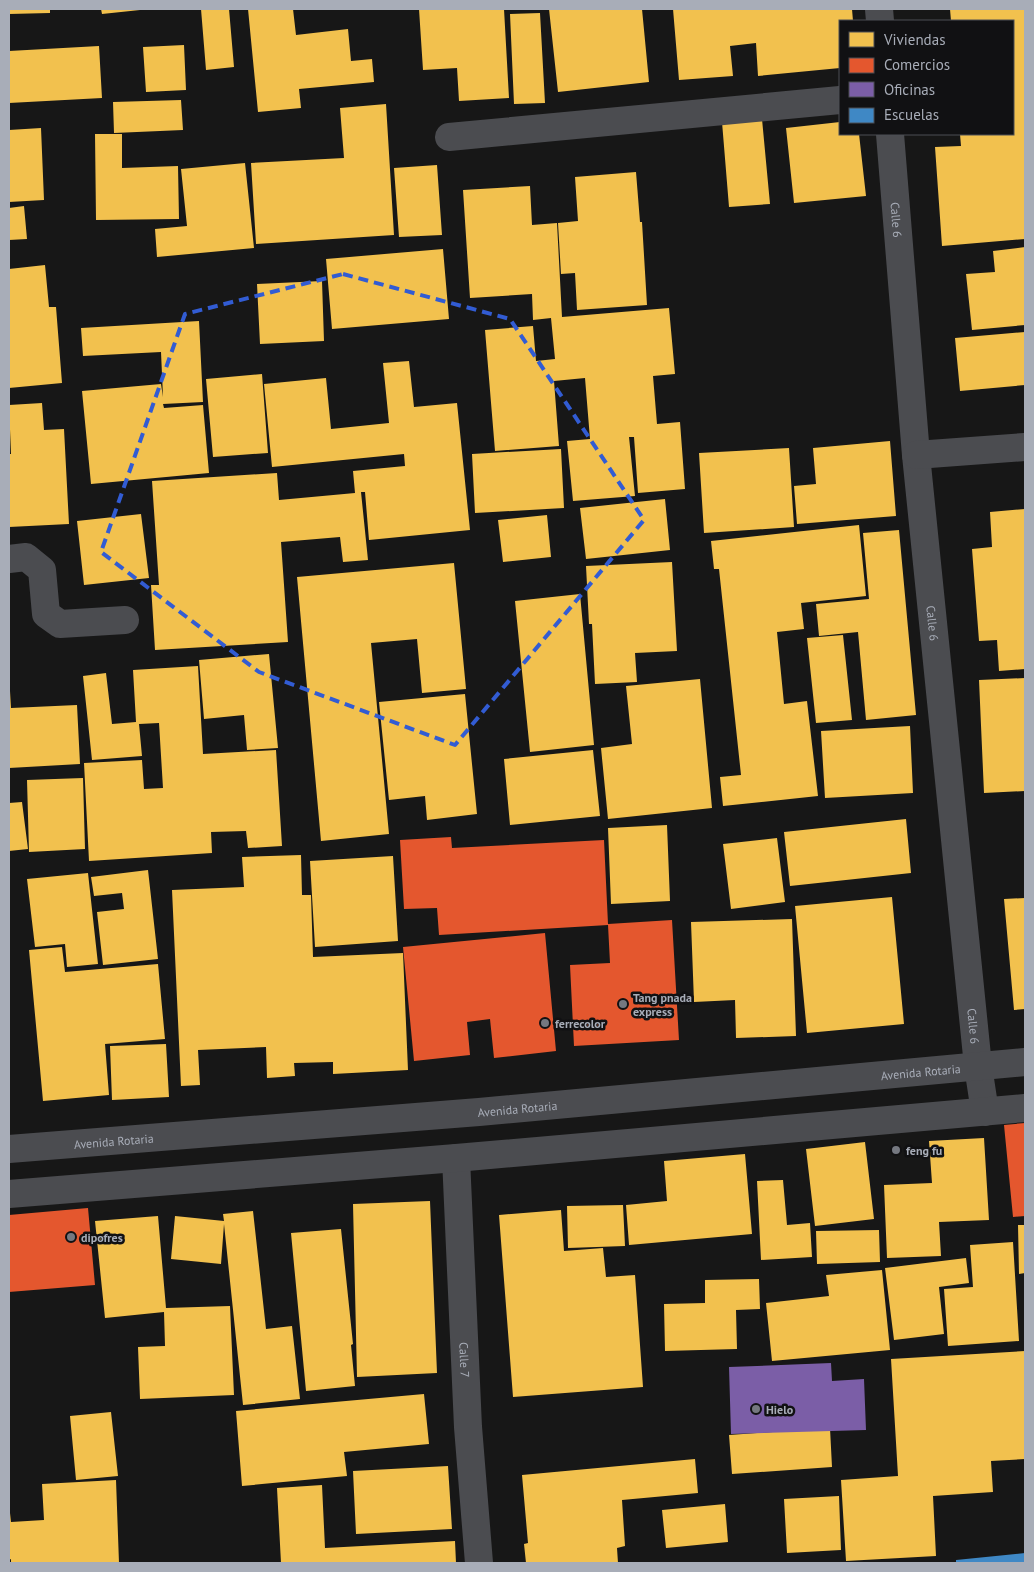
<svg xmlns="http://www.w3.org/2000/svg" width="1034" height="1572" font-family="'PT Sans',sans-serif">
  <rect width="100%" height="100%" fill="#171717"/>
  <!-- homes -->
  <path fill="#f2c14e" d="M 9,9 L 50,9 L 50,13 L 9,14 Z
    M 101,9 L 139,9 L 140,10 L 102,14 Z
    M 201,9 L 229,9 L 234,67 L 206,70 Z
    M 248,9 L 293,9 L 296,35 L 348,29 L 351,61 L 372,59 L 374,82 L 299,89 L 301,108 L 258,112 Z
    M 419,9 L 504,9 L 509,98 L 459,101 L 457,68 L 423,70 Z
    M 549,9 L 642,9 L 649,82 L 558,92 Z
    M 673,9 L 852,9 L 853,21 L 840,21 L 840,68 L 758,76 L 756,43 L 730,46 L 733,76 L 679,80 Z
    M 950,9 L 1025,9 L 1025,239 L 942,246 L 935,147 L 961,146 L 960,134 L 1013,134 L 1013,21 L 951,21 Z
    M 540,13 L 545,103 L 514,104 L 510,14 Z
    M 184,45 L 186,90 L 146,92 L 143,47 Z
    M 99,46 L 102,98 L 9,103 L 9,51 Z
    M 181,100 L 183,130 L 114,133 L 113,102 Z
    M 386,104 L 394,235 L 256,244 L 251,163 L 344,158 L 340,108 Z
    M 762,119 L 770,204 L 729,207 L 722,122 Z
    M 840,122 L 840,134 L 859,134 L 866,196 L 794,203 L 786,128 Z
    M 41,128 L 44,200 L 9,202 L 9,130 Z
    M 95,134 L 122,134 L 122,168 L 178,166 L 179,219 L 96,220 Z
    M 245,163 L 254,248 L 157,257 L 155,229 L 187,226 L 181,169 Z
    M 437,165 L 442,235 L 399,237 L 394,168 Z
    M 636,172 L 640,222 L 642,222 L 647,305 L 577,310 L 575,273 L 561,274 L 558,223 L 578,221 L 575,177 Z
    M 530,186 L 532,225 L 557,223 L 562,317 L 669,308 L 675,374 L 653,376 L 657,424 L 680,422 L 685,489 L 638,493 L 634,437 L 629,437 L 635,496 L 573,501 L 567,441 L 590,439 L 585,378 L 554,381 L 559,446 L 495,451 L 485,330 L 533,326 L 536,361 L 555,359 L 551,318 L 533,320 L 532,294 L 470,298 L 463,190 Z
    M 24,206 L 27,239 L 9,240 L 9,208 Z
    M 1025,247 L 1025,325 L 972,330 L 966,274 L 995,272 L 993,251 Z
    M 443,249 L 449,319 L 332,329 L 326,259 Z
    M 45,265 L 49,307 L 56,307 L 62,383 L 9,388 L 9,269 Z
    M 322,281 L 324,341 L 260,344 L 257,284 Z
    M 199,321 L 203,402 L 163,404 L 164,408 L 203,405 L 209,473 L 91,484 L 82,391 L 161,384 L 163,397 L 161,352 L 83,356 L 81,328 Z
    M 1025,332 L 1025,385 L 960,391 L 955,338 Z
    M 409,361 L 414,407 L 457,403 L 470,530 L 369,540 L 365,492 L 361,492 L 368,560 L 343,562 L 340,537 L 281,542 L 288,642 L 155,650 L 151,585 L 159,585 L 152,481 L 277,473 L 279,500 L 355,493 L 353,471 L 405,466 L 404,454 L 272,467 L 264,384 L 326,378 L 331,429 L 389,423 L 383,363 Z
    M 262,374 L 268,453 L 213,457 L 206,379 Z
    M 42,403 L 44,430 L 64,429 L 69,524 L 9,527 L 9,454 L 11,454 L 9,405 Z
    M 890,441 L 896,516 L 797,524 L 794,486 L 816,484 L 813,448 Z
    M 789,448 L 794,527 L 704,533 L 699,453 Z
    M 561,449 L 564,508 L 475,513 L 472,454 Z
    M 665,499 L 670,550 L 586,559 L 580,508 Z
    M 1025,509 L 1025,669 L 999,671 L 997,640 L 979,641 L 972,549 L 992,547 L 990,512 Z
    M 141,514 L 149,578 L 84,585 L 77,521 Z
    M 547,515 L 551,557 L 503,562 L 498,520 Z
    M 859,525 L 866,596 L 801,603 L 804,629 L 777,632 L 784,704 L 807,701 L 818,796 L 723,806 L 720,777 L 741,775 L 719,569 L 714,569 L 711,541 Z
    M 899,530 L 916,715 L 866,720 L 858,632 L 819,636 L 816,604 L 869,599 L 863,533 Z
    M 672,562 L 677,651 L 635,653 L 637,682 L 595,684 L 592,624 L 589,624 L 586,566 Z
    M 454,563 L 466,689 L 422,693 L 417,639 L 371,643 L 389,834 L 321,841 L 297,577 Z
    M 580,594 L 594,745 L 530,752 L 515,601 Z
    M 843,635 L 852,720 L 816,723 L 807,638 Z
    M 269,654 L 278,748 L 247,750 L 244,715 L 204,719 L 199,660 Z
    M 198,666 L 203,754 L 276,750 L 282,846 L 248,848 L 246,831 L 211,832 L 212,853 L 89,861 L 84,763 L 142,760 L 144,789 L 163,788 L 159,723 L 139,724 L 142,756 L 92,760 L 83,676 L 106,673 L 112,724 L 136,722 L 133,670 Z
    M 1025,678 L 1025,791 L 984,793 L 979,680 Z
    M 700,679 L 712,808 L 608,819 L 601,748 L 632,744 L 626,686 Z
    M 9,691 L 10,691 L 11,708 L 77,705 L 80,764 L 9,768 Z
    M 465,694 L 477,814 L 427,820 L 425,796 L 389,800 L 379,702 Z
    M 910,726 L 913,793 L 825,798 L 821,731 Z
    M 593,750 L 600,816 L 510,825 L 504,759 Z
    M 83,778 L 85,849 L 29,852 L 27,780 Z
    M 22,802 L 28,849 L 9,851 L 9,803 Z
    M 906,819 L 911,873 L 790,886 L 784,832 Z
    M 667,825 L 670,901 L 611,904 L 608,828 Z
    M 777,838 L 785,902 L 731,909 L 723,844 Z
    M 301,855 L 302,895 L 311,895 L 313,957 L 403,953 L 408,1070 L 333,1074 L 333,1062 L 294,1063 L 295,1076 L 267,1078 L 266,1047 L 198,1050 L 200,1085 L 181,1086 L 172,890 L 244,887 L 242,857 Z
    M 393,856 L 398,941 L 315,947 L 310,861 Z
    M 148,870 L 158,959 L 103,965 L 97,912 L 124,909 L 122,893 L 94,896 L 91,877 Z
    M 88,873 L 98,964 L 67,967 L 65,944 L 35,947 L 27,879 Z
    M 892,897 L 904,1024 L 807,1033 L 795,906 Z
    M 1025,898 L 1025,1009 L 1014,1010 L 1004,899 Z
    M 792,919 L 796,1036 L 736,1038 L 735,1000 L 694,1002 L 691,922 Z
    M 62,947 L 65,972 L 158,964 L 165,1039 L 105,1044 L 109,1095 L 43,1101 L 29,950 Z
    M 166,1044 L 169,1097 L 112,1100 L 110,1046 Z
    M 984,1138 L 989,1220 L 939,1222 L 941,1256 L 887,1258 L 884,1185 L 932,1183 L 929,1141 Z
    M 865,1142 L 874,1219 L 815,1226 L 806,1149 Z
    M 745,1154 L 752,1234 L 629,1245 L 626,1205 L 667,1201 L 664,1161 Z
    M 783,1180 L 787,1225 L 810,1223 L 812,1257 L 761,1260 L 757,1181 Z
    M 430,1201 L 437,1373 L 357,1377 L 353,1204 Z
    M 623,1205 L 625,1246 L 568,1248 L 567,1206 Z
    M 561,1210 L 564,1251 L 603,1248 L 606,1277 L 635,1275 L 643,1387 L 513,1397 L 499,1215 Z
    M 253,1211 L 266,1329 L 292,1326 L 300,1399 L 243,1405 L 224,1224 L 221,1264 L 171,1259 L 175,1216 L 224,1221 L 223,1214 Z
    M 158,1216 L 166,1308 L 230,1306 L 234,1395 L 140,1399 L 138,1347 L 165,1346 L 164,1312 L 105,1318 L 95,1221 Z
    M 1018,1225 L 1025,1225 L 1025,1273 L 1019,1274 Z
    M 341,1229 L 353,1344 L 351,1345 L 355,1386 L 306,1391 L 291,1233 Z
    M 879,1230 L 880,1262 L 817,1264 L 816,1231 Z
    M 1013,1242 L 1019,1341 L 948,1346 L 944,1289 L 973,1287 L 970,1245 Z
    M 966,1258 L 969,1283 L 939,1287 L 944,1334 L 894,1340 L 885,1268 Z
    M 882,1270 L 890,1350 L 772,1361 L 766,1303 L 829,1296 L 826,1275 Z
    M 759,1279 L 760,1309 L 736,1310 L 737,1349 L 665,1351 L 664,1304 L 705,1303 L 705,1280 Z
    M 1025,1351 L 1025,1459 L 991,1461 L 993,1492 L 933,1496 L 936,1556 L 846,1561 L 841,1480 L 898,1476 L 891,1359 Z
    M 424,1394 L 429,1444 L 344,1452 L 347,1476 L 242,1486 L 236,1411 Z
    M 111,1412 L 118,1476 L 76,1480 L 70,1416 Z
    M 830,1428 L 832,1467 L 732,1474 L 729,1435 Z
    M 695,1459 L 698,1493 L 622,1500 L 625,1546 L 617,1548 L 618,1563 L 526,1563 L 524,1544 L 528,1543 L 522,1475 Z
    M 448,1466 L 452,1529 L 356,1534 L 353,1471 Z
    M 116,1480 L 119,1563 L 11,1563 L 11,1559 L 9,1560 L 9,1513 L 10,1513 L 11,1522 L 44,1520 L 42,1484 Z
    M 322,1485 L 325,1548 L 455,1541 L 456,1563 L 281,1563 L 277,1488 Z
    M 839,1496 L 841,1550 L 787,1553 L 784,1499 Z
    M 725,1504 L 728,1542 L 666,1548 L 662,1510 Z"/>
  <!-- shops -->
  <path fill="#e4572e" d="M 451,837 L 452,848 L 604,840 L 608,924 L 672,920 L 679,1040 L 574,1046 L 570,965 L 610,963 L 608,925 L 439,935 L 437,908 L 404,909 L 400,840 Z
    M 545,933 L 556,1051 L 494,1058 L 490,1019 L 467,1022 L 470,1055 L 414,1061 L 403,947 Z
    M 1025,1123 L 1025,1216 L 1013,1217 L 1004,1125 Z
    M 88,1208 L 95,1285 L 9,1292 L 9,1215 Z"/>
  <!-- offices -->
  <path fill="#7b5ea7" d="M 831,1363 L 832,1381 L 864,1379 L 866,1430 L 731,1434 L 729,1367 Z"/>
  <!-- schools -->
  <path fill="#3f88c5" d="M 1025,1553 L 1025,1563 L 956,1563 L 956,1560 Z"/>
  <g fill="none" stroke-linecap="round" stroke-linejoin="round">
    <!-- minor -->
    <g stroke="#4b4c50" stroke-width="28">
      <path d="M 879,9 L 880,21"/>
      <path id="s1" d="M 890,134 L 916,455 L 978,1066 L 985,1112"/>
      <path d="M 449,137 L 840,100"/>
      <path d="M 916,455 L 1025,447"/>
      <path d="M 9,559 L 26,557 L 42,570 L 46,614 L 60,624 L 125,620"/>
      <path id="s2" d="M 9,1149 L 479,1112 L 1025,1062"/>
      <path id="s3" d="M 456,1158 L 468,1427 L 479,1563"/>
      <path d="M 9,1194 L 456,1158 L 1025,1108"/>
    </g>
  </g>
  <!-- marked area -->
  <path fill="none" stroke="#325cd3" stroke-width="4" stroke-dasharray="10 6" stroke-linejoin="round" d="M 343,274 L 510,319 L 644,520 L 455,745 L 259,672 L 101,552 L 185,314 Z"/>
  <!-- markers -->
  <g fill="#757880" stroke="#111113" stroke-width="2">
    <circle cx="623" cy="1004" r="5"/>
    <circle cx="545" cy="1023" r="5"/>
    <circle cx="896" cy="1150" r="5"/>
    <circle cx="71" cy="1237" r="5"/>
    <circle cx="756" cy="1409" r="5"/>
  </g>
  <g text-anchor="middle" dominant-baseline="central" stroke-width="5" stroke-linejoin="round" paint-order="stroke">
    <!-- street labels -->
    <g font-size="12" fill="#a8adb8" stroke="#111113">
      <text stroke="none"><textPath href="#s1" startOffset="86">Calle 6</textPath></text>
      <text stroke="none"><textPath href="#s1" startOffset="491">Calle 6</textPath></text>
      <text stroke="none"><textPath href="#s1" startOffset="896">Calle 6</textPath></text>
      <text stroke="none"><textPath href="#s2" startOffset="915">Avenida Rotaria</textPath></text>
      <text stroke="none"><textPath href="#s2" startOffset="510">Avenida Rotaria</textPath></text>
      <text stroke="none"><textPath href="#s2" startOffset="105">Avenida Rotaria</textPath></text>
      <text stroke="none"><textPath href="#s3" startOffset="202">Calle 7</textPath></text>
    </g>
    <!-- poi labels -->
    <g font-size="12" font-weight="bold" fill="#a8adb8" stroke="#111113" text-anchor="start">
      <text x="633" y="997">Tang pnada<tspan x="633" dy="14">express</tspan></text>
      <text x="555" y="1023">ferrecolor</text>
      <text x="906" y="1150">feng fu</text>
      <text x="81" y="1237">dipofres</text>
      <text x="766" y="1409">Hielo</text>
    </g>
  </g>
  <!-- border -->
  <rect width="1034" height="1572" fill="none" stroke="#a8adb8" stroke-width="20"/>
  <!-- legend -->
  <rect x="839" y="20" width="175" height="115" fill="#111113" stroke="#4d4f55"/>
  <rect x="849" y="32" width="25" height="15" fill="#f2c14e" stroke="#4d4f55"/>
  <text x="884" y="45" font-size="15" fill="#a8adb8">Viviendas</text>
  <rect x="849" y="58" width="25" height="15" fill="#e4572e" stroke="#4d4f55"/>
  <text x="884" y="70" font-size="15" fill="#a8adb8">Comercios</text>
  <rect x="849" y="82" width="25" height="15" fill="#7b5ea7" stroke="#4d4f55"/>
  <text x="884" y="95" font-size="15" fill="#a8adb8">Oficinas</text>
  <rect x="849" y="108" width="25" height="15" fill="#3f88c5" stroke="#4d4f55"/>
  <text x="884" y="120" font-size="15" fill="#a8adb8">Escuelas</text>
</svg>
